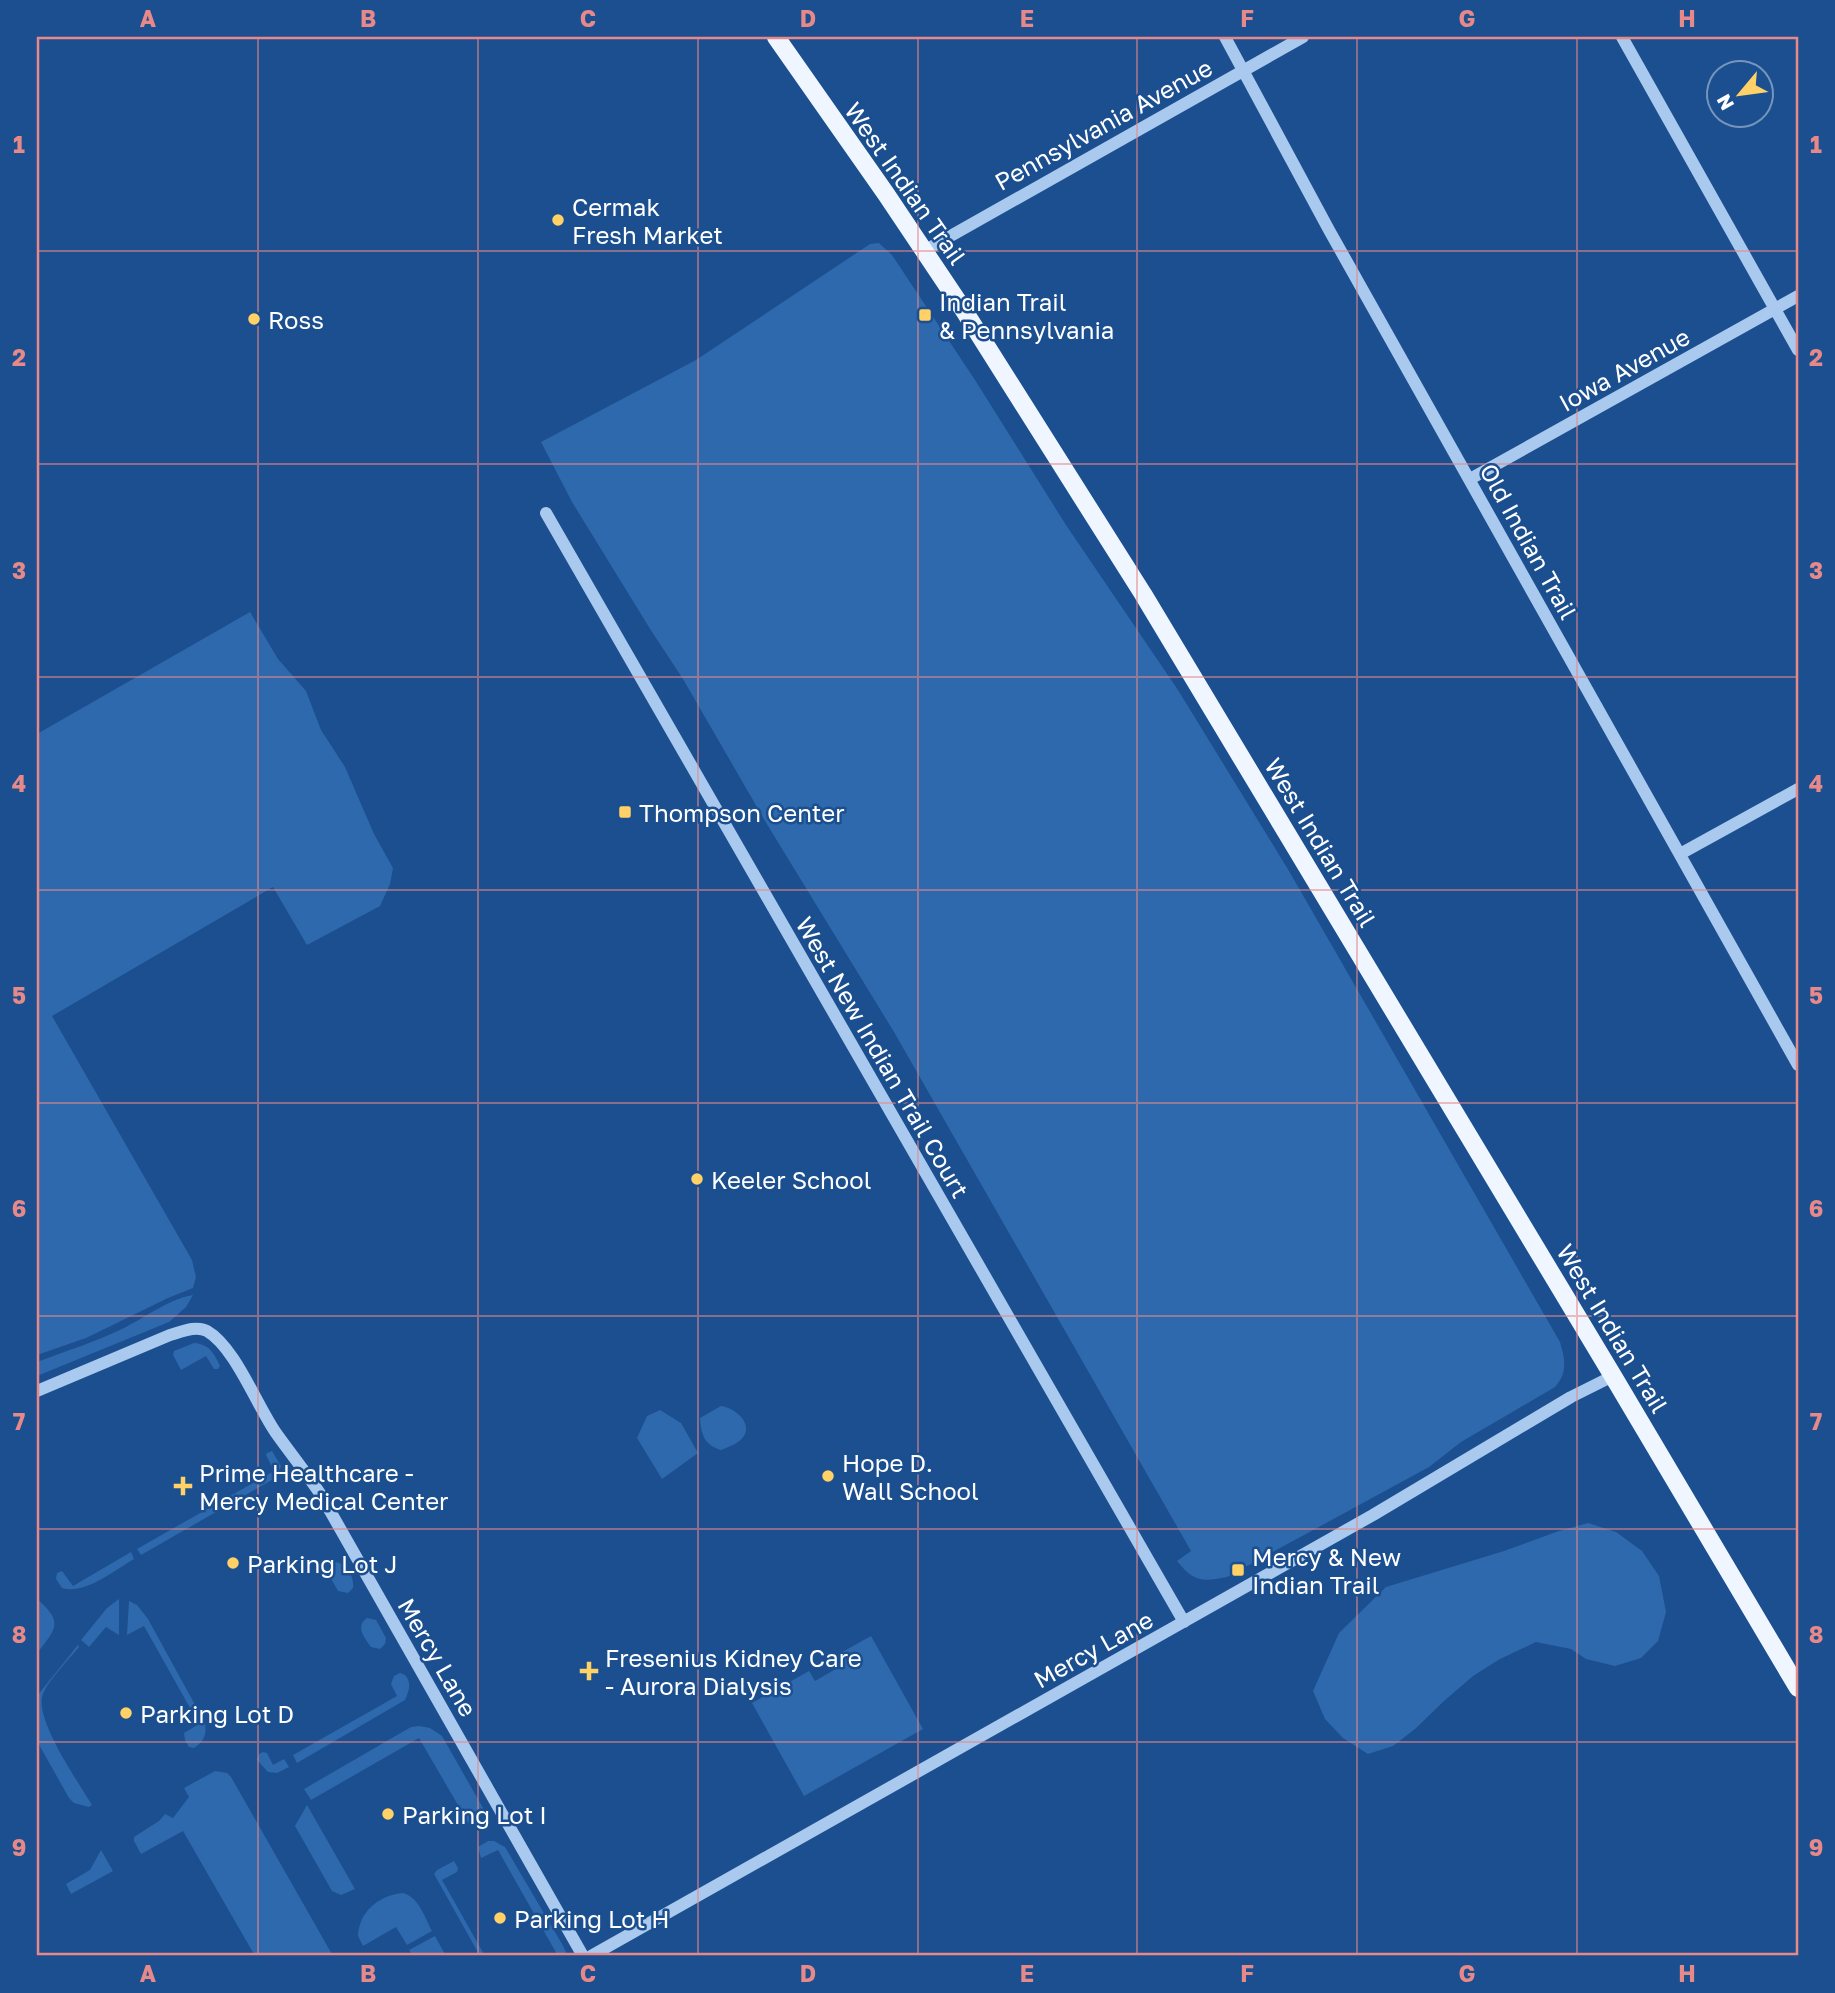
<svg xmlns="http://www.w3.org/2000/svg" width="1835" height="1993" font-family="'Golos Text',sans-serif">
  <rect width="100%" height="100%" fill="#1b4f8f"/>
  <!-- green -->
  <path fill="#2e69ad" d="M 879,243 L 892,255 L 975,380 L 1066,525 L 1178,690 L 1289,871 L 1560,1342 C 1565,1359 1568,1373 1555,1387 L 1461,1442 L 1429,1467 L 1227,1577 C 1202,1582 1194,1582 1177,1561 L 1191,1551 L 894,1032 L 765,821 L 683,679 L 652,632 L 572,502 L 541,442 L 696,360 L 870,244 Z
    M 250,612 L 278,659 L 306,691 L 321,730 L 345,767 L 374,834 L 393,868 L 390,884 L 380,906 L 307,945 L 273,887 L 52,1016 L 192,1260 L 196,1277 L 193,1288 L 168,1298 L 86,1338 L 37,1355 L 37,734 Z
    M 193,1295 L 186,1307 L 169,1322 L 37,1376 L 37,1362 C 66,1351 95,1342 124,1328 C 146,1317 169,1299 193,1295 Z
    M 194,1343 C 209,1344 214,1353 220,1366 L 218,1369 L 214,1369 L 206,1356 L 181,1370 L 173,1355 L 174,1351 Z
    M 721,1406 C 732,1407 751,1420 745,1434 C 742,1442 729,1447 721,1450 C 704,1445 701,1434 700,1418 Z
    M 660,1410 L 681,1423 L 698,1453 L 662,1479 L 637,1438 L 647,1416 Z
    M 272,1451 L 281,1466 L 277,1477 L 141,1555 L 137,1549 L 274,1471 L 266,1455 L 267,1453 Z
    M 1588,1523 L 1616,1532 L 1642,1551 L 1659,1576 L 1666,1612 L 1658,1641 L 1641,1658 L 1615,1666 L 1586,1659 L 1571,1649 L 1536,1642 L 1500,1659 L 1473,1676 L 1444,1701 L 1415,1729 L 1393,1746 L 1368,1754 L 1343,1738 L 1325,1719 L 1313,1691 L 1339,1633 L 1386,1587 L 1504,1551 L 1556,1532 Z
    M 131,1552 L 134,1559 C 115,1570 85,1595 62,1588 L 56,1579 L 57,1573 L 62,1571 L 73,1586 Z
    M 333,1562 C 345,1561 355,1576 353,1588 L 348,1593 L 338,1591 C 333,1581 324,1572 333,1562 Z
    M 37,1599 C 64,1622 56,1629 37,1653 Z
    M 119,1599 L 119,1635 L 106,1627 L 89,1647 L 81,1640 L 107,1608 Z
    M 129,1601 L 137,1605 L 148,1619 L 205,1723 C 207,1734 204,1742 194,1748 L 189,1747 L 185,1740 L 184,1733 L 199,1724 L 144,1626 L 127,1635 Z
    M 367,1618 L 376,1620 L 386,1638 L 385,1644 L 380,1649 L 371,1647 C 364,1637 355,1626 367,1618 Z
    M 871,1636 L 923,1729 L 804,1796 L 752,1703 L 809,1671 L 815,1681 L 841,1666 L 835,1656 Z
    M 78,1645 L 79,1647 C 69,1659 48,1681 43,1694 C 33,1718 79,1783 92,1805 L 89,1807 L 74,1803 L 69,1798 L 37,1741 L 37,1696 Z
    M 400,1673 L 405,1675 C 412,1683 409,1691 405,1700 L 297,1763 L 293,1755 L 397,1696 L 391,1684 L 394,1676 Z
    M 419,1726 L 430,1728 L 442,1736 L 483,1808 C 483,1818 477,1820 469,1824 L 419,1738 L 311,1800 L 304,1789 L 411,1727 Z
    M 263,1752 L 267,1753 L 273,1765 L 284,1759 L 289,1767 L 277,1773 L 268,1772 L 257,1760 L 259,1754 Z
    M 215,1771 L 227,1773 L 231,1777 L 333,1956 L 255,1956 L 183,1831 L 141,1854 L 134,1841 L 134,1837 L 159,1821 L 165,1814 L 173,1818 L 189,1797 L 184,1788 Z
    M 307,1805 L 355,1889 L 341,1895 L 332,1891 L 295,1826 Z
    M 488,1841 L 494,1841 L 505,1847 L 562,1944 L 566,1952 L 565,1956 L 558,1956 L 498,1850 L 481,1858 L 478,1847 Z
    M 101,1850 L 113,1871 L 71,1894 L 66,1884 L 90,1870 Z
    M 454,1861 L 458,1868 L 457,1872 L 442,1880 L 485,1956 L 480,1956 L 434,1874 L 437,1870 Z
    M 402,1893 C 418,1895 425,1918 432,1931 L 407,1945 L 396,1927 L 363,1946 L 358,1936 C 359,1912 378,1896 402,1893 Z
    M 435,1936 L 446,1956 L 413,1956 L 409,1950 Z"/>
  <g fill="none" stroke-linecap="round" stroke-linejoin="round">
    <!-- minor -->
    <path stroke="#a9c9ee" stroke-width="12" d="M 1225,37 L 1329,230 L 1798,1065
      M 1622,37 L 1798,350
      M 924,251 L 1303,37
      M 1470,479 L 1798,296
      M 546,513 L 1184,1622
      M 1680,854 L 1798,789
      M 37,1391 L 170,1335 C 181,1332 196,1325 207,1331 C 235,1347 257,1406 276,1433 C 291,1454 307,1474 321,1495 L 583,1956
      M 591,1956 L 1373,1515 L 1571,1397 L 1613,1376"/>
    <!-- major -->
    <path stroke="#f0f6ff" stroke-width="18" d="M 776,37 L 886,194 L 963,309 L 1143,594 L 1613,1376 L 1798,1688"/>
  </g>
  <!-- grid -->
  <path fill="none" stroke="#e88989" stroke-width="2" stroke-opacity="0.55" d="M 258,37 L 258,1956M 478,37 L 478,1956M 698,37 L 698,1956M 918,37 L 918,1956M 1137,37 L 1137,1956M 1357,37 L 1357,1956M 1577,37 L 1577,1956M 37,251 L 1798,251M 37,464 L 1798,464M 37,677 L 1798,677M 37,890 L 1798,890M 37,1103 L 1798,1103M 37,1316 L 1798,1316M 37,1529 L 1798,1529M 37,1742 L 1798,1742"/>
  <!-- markers -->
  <g fill="#ffd166" stroke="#1b4f8f" stroke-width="2.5">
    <circle cx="558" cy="220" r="7"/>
    <rect x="918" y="308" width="14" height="14" rx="3.5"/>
    <circle cx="254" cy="319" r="7"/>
    <rect x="618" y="805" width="14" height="14" rx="3.5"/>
    <circle cx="697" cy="1179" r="7"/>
    <circle cx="828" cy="1476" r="7"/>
    <path d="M179.5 1475.5h7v7h7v7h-7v7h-7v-7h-7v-7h7z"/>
    <circle cx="233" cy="1563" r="7"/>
    <rect x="1231" y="1563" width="14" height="14" rx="3.5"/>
    <path d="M585.5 1660.5h7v7h7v7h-7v7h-7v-7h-7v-7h7z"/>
    <circle cx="126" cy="1713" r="7"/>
    <circle cx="388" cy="1814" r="7"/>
    <circle cx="500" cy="1918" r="7"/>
  </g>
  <g text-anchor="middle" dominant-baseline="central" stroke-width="5" stroke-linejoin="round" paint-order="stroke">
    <!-- street labels -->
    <g font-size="24" fill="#fff" stroke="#1b4f8f">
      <text transform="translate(1103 124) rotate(-29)">Pennsylvania Avenue</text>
      <text transform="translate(906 183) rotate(55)">West Indian Trail</text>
      <text transform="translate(1624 369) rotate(-29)">Iowa Avenue</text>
      <text transform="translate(1529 541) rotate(61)">Old Indian Trail</text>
      <text transform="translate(1321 842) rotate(59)">West Indian Trail</text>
      <text transform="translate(883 1057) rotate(60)">West New Indian Trail Court</text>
      <text transform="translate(1613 1328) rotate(59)">West Indian Trail</text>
      <text transform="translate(1093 1649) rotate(-29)">Mercy Lane</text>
      <text transform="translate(438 1657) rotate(60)">Mercy Lane</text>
    </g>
    <!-- poi labels -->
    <g font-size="24" fill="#fff" stroke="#1b4f8f" text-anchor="start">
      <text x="572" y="206">Cermak<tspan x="572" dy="28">Fresh Market</tspan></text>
      <text x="939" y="301">Indian Trail<tspan x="939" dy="28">&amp; Pennsylvania</tspan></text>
      <text x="268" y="319">Ross</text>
      <text x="639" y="812">Thompson Center</text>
      <text x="711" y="1179">Keeler School</text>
      <text x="842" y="1462">Hope D.<tspan x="842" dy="28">Wall School</tspan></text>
      <text x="199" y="1472">Prime Healthcare -<tspan x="199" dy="28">Mercy Medical Center</tspan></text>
      <text x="1252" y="1556">Mercy &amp; New<tspan x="1252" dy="28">Indian Trail</tspan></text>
      <text x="247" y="1563">Parking Lot J</text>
      <text x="605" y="1657">Fresenius Kidney Care<tspan x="605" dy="28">- Aurora Dialysis</tspan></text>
      <text x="140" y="1713">Parking Lot D</text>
      <text x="402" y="1814">Parking Lot I</text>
      <text x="514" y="1918">Parking Lot H</text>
    </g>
  </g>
  <!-- border -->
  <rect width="1835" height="1993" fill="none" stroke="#1b4f8f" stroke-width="77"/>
  <!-- north arrow -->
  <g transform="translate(1740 94) rotate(241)"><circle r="33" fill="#1b4f8f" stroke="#7695bc" stroke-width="2"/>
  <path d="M0-5L12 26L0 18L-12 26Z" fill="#ffd166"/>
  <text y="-10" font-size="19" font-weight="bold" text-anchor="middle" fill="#ffffff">N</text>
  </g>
  <rect x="38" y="38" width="1759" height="1916" fill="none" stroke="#e88989" stroke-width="2.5"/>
  <g font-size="23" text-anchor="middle" font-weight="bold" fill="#e88989">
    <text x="148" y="27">A</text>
    <text x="368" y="27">B</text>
    <text x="588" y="27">C</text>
    <text x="808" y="27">D</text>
    <text x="1027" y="27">E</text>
    <text x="1247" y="27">F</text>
    <text x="1467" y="27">G</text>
    <text x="1687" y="27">H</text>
    <text x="19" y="153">1</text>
    <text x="1816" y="153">1</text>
    <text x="19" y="366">2</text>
    <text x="1816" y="366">2</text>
    <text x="19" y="579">3</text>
    <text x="1816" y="579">3</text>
    <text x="19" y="792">4</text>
    <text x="1816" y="792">4</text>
    <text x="19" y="1004">5</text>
    <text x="1816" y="1004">5</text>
    <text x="19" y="1217">6</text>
    <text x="1816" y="1217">6</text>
    <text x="19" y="1430">7</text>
    <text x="1816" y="1430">7</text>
    <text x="19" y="1643">8</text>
    <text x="1816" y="1643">8</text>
    <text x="19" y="1856">9</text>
    <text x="1816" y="1856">9</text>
    <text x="148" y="1982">A</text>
    <text x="368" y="1982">B</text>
    <text x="588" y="1982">C</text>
    <text x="808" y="1982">D</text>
    <text x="1027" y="1982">E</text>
    <text x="1247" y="1982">F</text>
    <text x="1467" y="1982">G</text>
    <text x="1687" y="1982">H</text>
  </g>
</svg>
